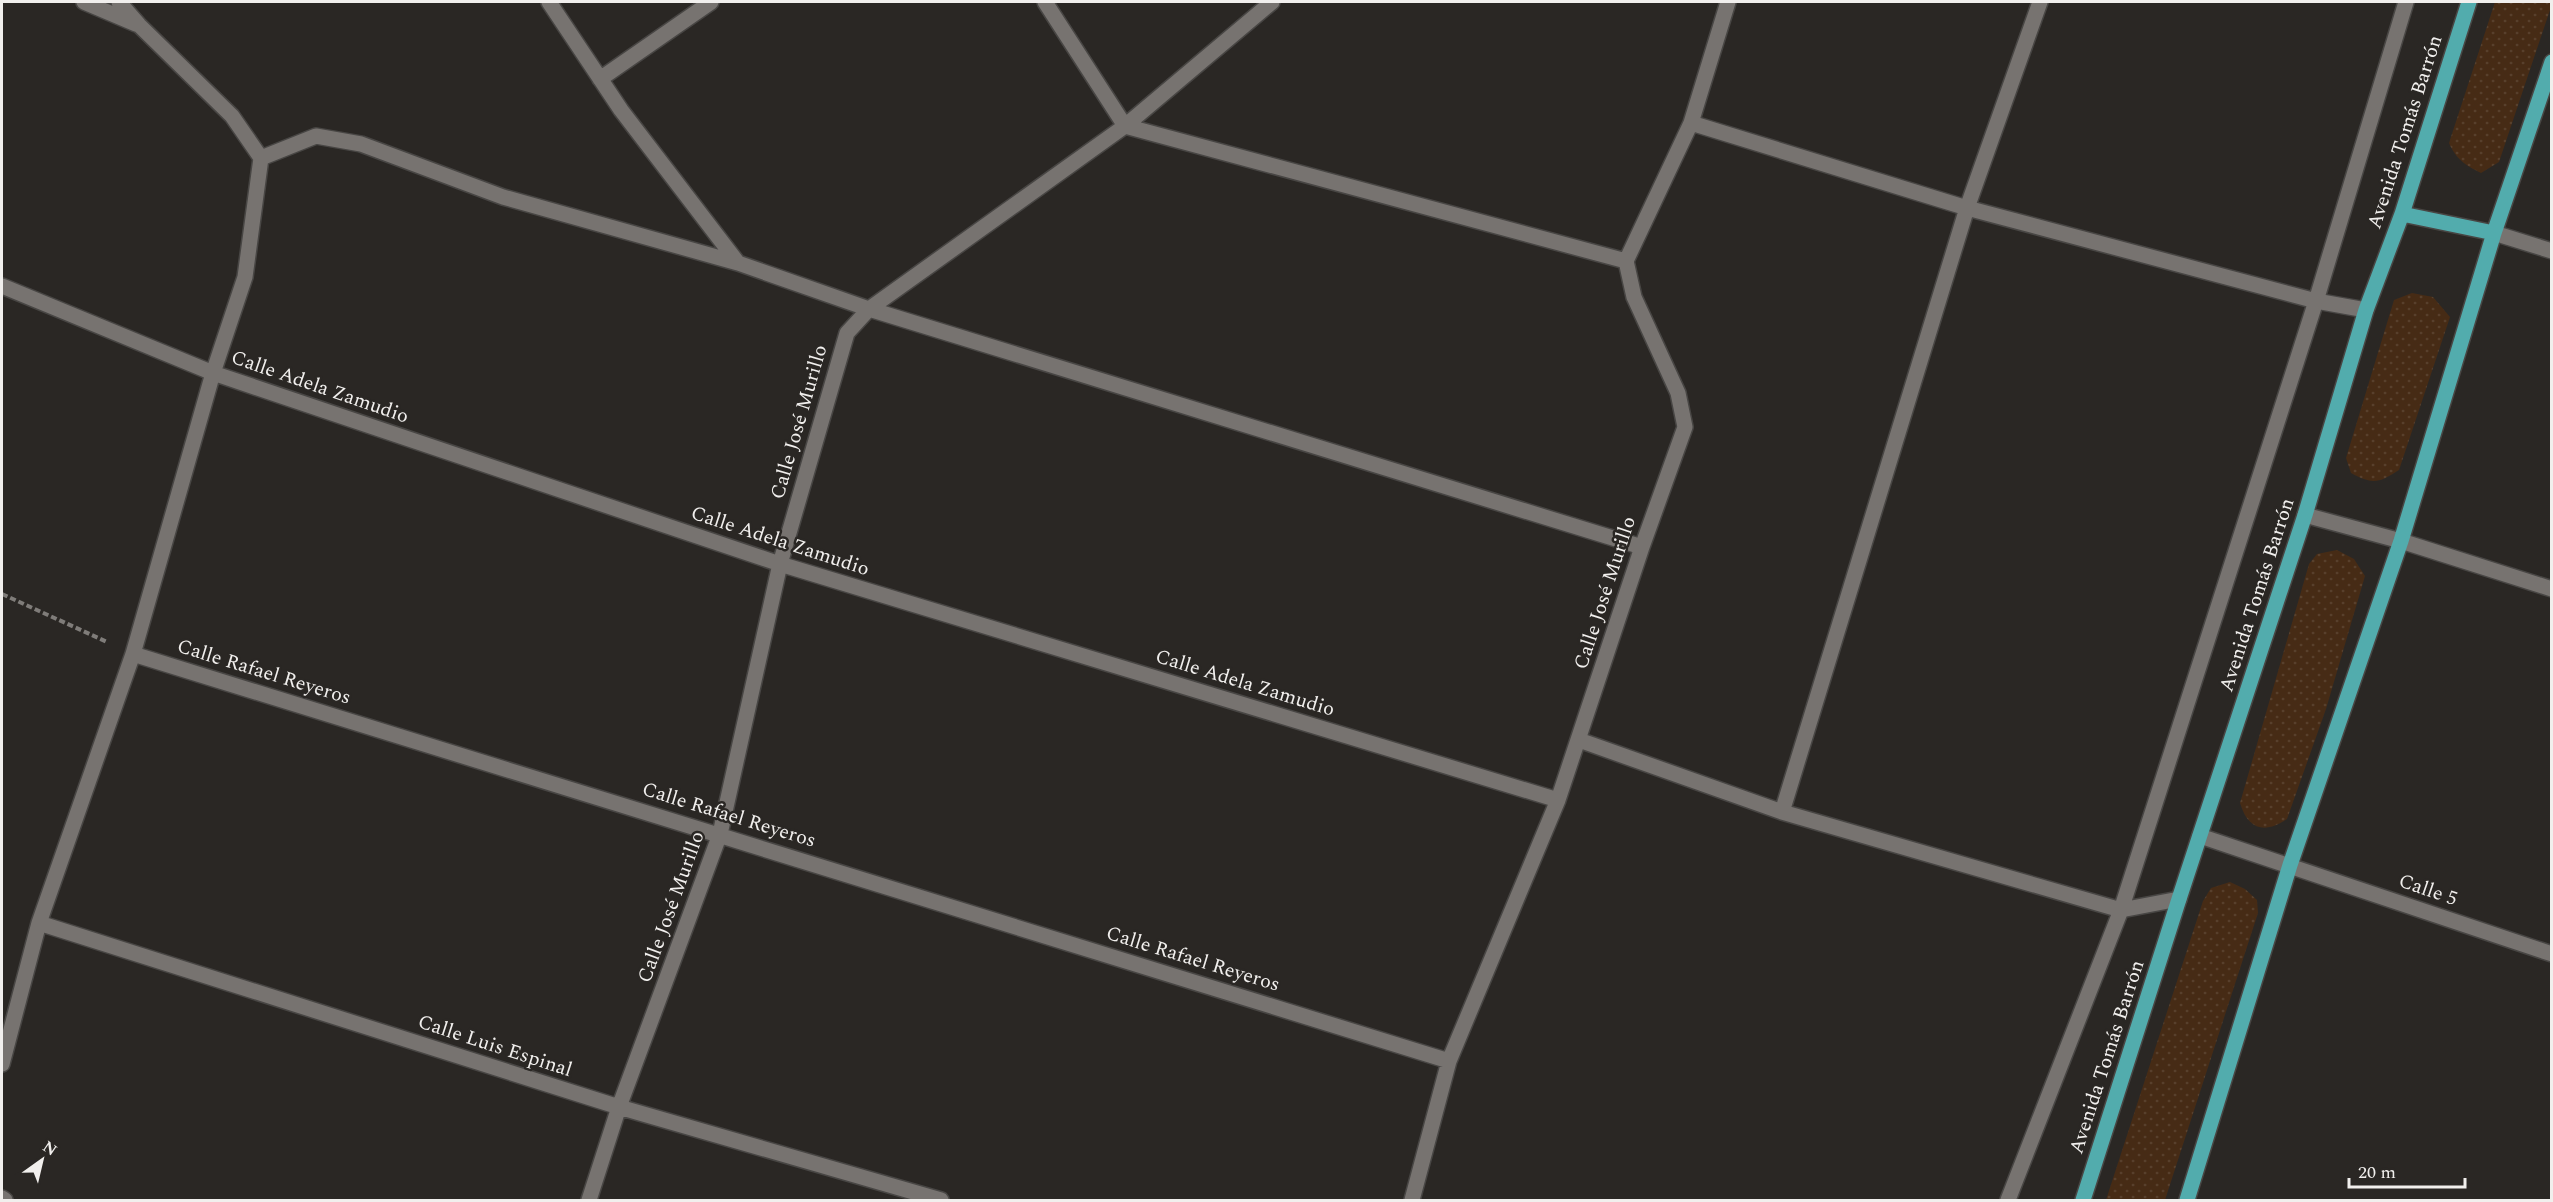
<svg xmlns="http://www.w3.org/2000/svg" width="2553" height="1202" font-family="Spectral,serif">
  <defs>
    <pattern id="green-dots" width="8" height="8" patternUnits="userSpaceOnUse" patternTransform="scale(1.5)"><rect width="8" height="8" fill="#462b15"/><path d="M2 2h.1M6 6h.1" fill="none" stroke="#58402c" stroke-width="1.8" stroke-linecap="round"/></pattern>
  </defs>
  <rect width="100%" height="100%" fill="#2a2724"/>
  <!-- green -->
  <path fill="url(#green-dots)" d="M 2495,2 L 2551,2 L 2552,4 L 2499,162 L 2481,173 C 2465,165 2456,159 2449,143 Z
    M 2412,293 L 2433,297 L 2450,317 L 2399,470 C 2379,483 2373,485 2351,473 L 2346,458 L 2394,300 Z
    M 2337,550 L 2354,559 L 2365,576 L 2326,709 L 2287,819 C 2265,834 2248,830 2240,803 L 2309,564 L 2317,554 Z
    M 2230,882 L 2245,889 L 2257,900 L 2258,913 L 2165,1200 L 2106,1200 L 2203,901 L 2211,888 Z"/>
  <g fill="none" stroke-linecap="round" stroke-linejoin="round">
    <defs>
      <path id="minor" d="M 84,2 L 136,24
        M 549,2 L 621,110 L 738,263
        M 1045,2 L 1125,126 L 1626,261
        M 600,79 L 711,2
        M 1691,123 L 1967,208 L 2316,301 L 2366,310
        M 261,158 L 316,136 L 361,144 L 503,197 L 738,263 L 869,309 L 1642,547
        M 2494,233 L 2552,251
        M 2,286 L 213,373 L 780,564 L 1558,800
        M 2305,515 L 2401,541 L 2552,589
        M 133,654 L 1449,1061
        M 1579,740 L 1782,812 L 2121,910 L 2179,899
        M 1782,812 L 1967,208 L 2040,2
        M 2200,836 L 2552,954
        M 39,923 L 619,1107 L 941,1200
        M 2,1064 L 39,923 L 133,654 L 213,373 L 245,277 L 261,158 L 232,116 L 139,25 L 119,2
        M 2,1198 L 5,1200
        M 589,1200 L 619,1107 L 720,834 L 780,564 L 847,333 L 869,309 L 1125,126 L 1272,2
        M 1412,1200 L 1449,1061 L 1558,800 L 1642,547 L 1685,427 L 1678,393 L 1634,297 L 1626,261 L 1691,123 L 1728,2
        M 2008,1200 L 2121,910 L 2316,301 L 2406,2"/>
      <path id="major" d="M 2402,214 L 2494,233
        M 2083,1200 L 2179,899 L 2305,515 L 2366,310 L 2402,214 L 2469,2
        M 2187,1200 L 2290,865 L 2401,541 L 2494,233 L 2552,62"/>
    </defs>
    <!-- minor casing -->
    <use href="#minor" stroke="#484644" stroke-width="18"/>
    <!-- major casing -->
    <use href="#major" stroke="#484644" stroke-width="18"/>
    <!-- path -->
    <path stroke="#7f7c79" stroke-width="4" stroke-dasharray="6 3" stroke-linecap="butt" d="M 2,594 L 107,642"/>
    <!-- minor -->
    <use href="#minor" stroke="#777370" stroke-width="15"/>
    <!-- major -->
    <use href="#major" stroke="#52acad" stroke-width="15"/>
  </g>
  <g text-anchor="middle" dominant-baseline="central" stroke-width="5" stroke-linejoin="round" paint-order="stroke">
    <!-- street labels -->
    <g font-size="20" fill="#f1efed" stroke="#2a2724">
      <text transform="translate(2405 132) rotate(-72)">Avenida Tomás Barrón</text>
      <text transform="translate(320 387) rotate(19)">Calle Adela Zamudio</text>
      <text transform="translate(799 422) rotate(-74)">Calle José Murillo</text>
      <text transform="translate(780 541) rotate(18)">Calle Adela Zamudio</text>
      <text transform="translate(1605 593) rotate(-72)">Calle José Murillo</text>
      <text transform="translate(2257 595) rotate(-72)">Avenida Tomás Barrón</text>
      <text transform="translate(264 672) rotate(17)">Calle Rafael Reyeros</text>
      <text transform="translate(1245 683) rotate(17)">Calle Adela Zamudio</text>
      <text transform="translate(729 815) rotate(17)">Calle Rafael Reyeros</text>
      <text transform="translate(2428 890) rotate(19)">Calle 5</text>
      <text transform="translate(671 907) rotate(-70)">Calle José Murillo</text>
      <text transform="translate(1193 959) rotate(17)">Calle Rafael Reyeros</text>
      <text transform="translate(495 1046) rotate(18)">Calle Luis Espinal</text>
      <text transform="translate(2107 1057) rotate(-72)">Avenida Tomás Barrón</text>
    </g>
  </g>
  <!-- border -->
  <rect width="2553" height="1202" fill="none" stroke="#f1efed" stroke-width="6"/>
  <!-- north arrow -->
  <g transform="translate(42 1160) rotate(34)" stroke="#2a2724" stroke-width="4.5" paint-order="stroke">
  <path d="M0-4.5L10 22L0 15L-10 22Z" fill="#f1efed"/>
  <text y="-9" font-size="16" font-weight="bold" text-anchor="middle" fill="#f1efed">N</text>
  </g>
  <!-- scale -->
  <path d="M2349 1178v9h116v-9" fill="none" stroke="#f1efed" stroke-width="3"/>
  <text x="2358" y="1178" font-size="18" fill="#f1efed" stroke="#2a2724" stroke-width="4.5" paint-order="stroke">20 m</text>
</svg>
